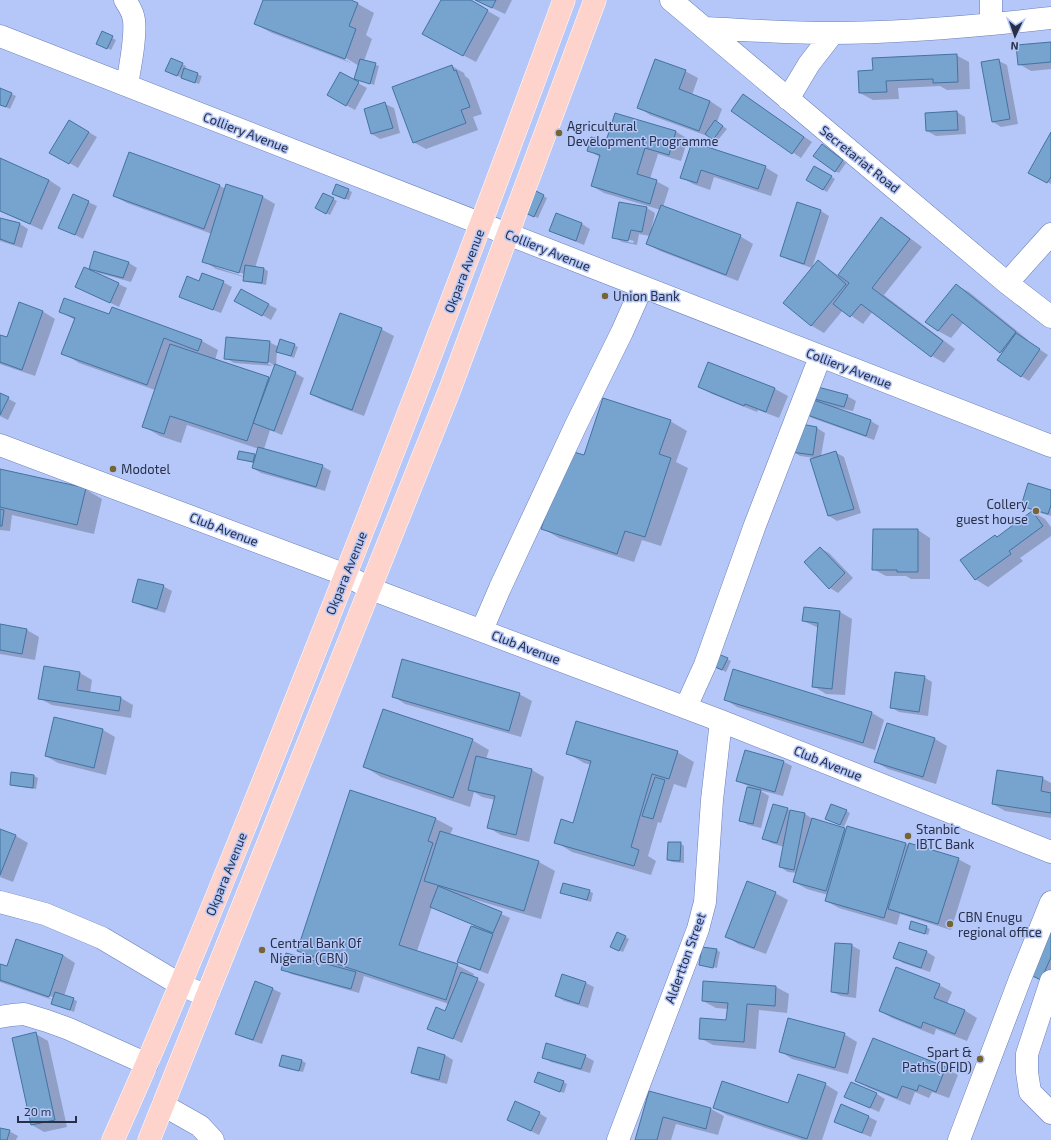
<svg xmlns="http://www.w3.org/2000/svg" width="1051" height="1140" font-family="'Exo 2',sans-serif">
  <rect width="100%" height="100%" fill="#b5c7f8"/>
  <!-- shadow -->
  <path fill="#0003" fill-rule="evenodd" d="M 264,0 L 348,0 L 358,4 L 374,13 L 366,35 L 372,39 L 364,61 L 379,66 L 374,85 L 355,78 L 359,66 L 341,55 L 340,57 L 351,63 L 272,33 L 255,24 Z
    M 442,0 L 469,0 L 500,18 L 476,62 L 436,41 Z
    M 475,0 L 512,0 L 505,14 Z
    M 103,33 L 116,40 L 111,50 L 102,45 Z
    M 1051,43 L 1051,69 L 1031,71 L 1019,64 Z
    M 956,55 L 969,62 L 970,89 L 947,90 L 940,86 L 898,88 L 899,99 L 873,100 L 860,93 L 874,71 Z
    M 171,59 L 186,66 L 185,70 L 202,76 L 199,84 L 170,73 Z
    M 999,61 L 1007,65 L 1018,124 L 1001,127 L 993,122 Z
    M 452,66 L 464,73 L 465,76 L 469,79 L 482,114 L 473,117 L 478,130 L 426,149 L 413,142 Z
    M 685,71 L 698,78 L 692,95 L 710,101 L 722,109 L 717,122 L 727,129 L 717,141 L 710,137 L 650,115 L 638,107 Z
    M 340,73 L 367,88 L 355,110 L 328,95 Z
    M 0,89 L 16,96 L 10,109 L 0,104 Z
    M 744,95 L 812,142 L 801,158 L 732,111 Z
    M 385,104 L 394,108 L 400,133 L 380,139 L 372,134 Z
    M 957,112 L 965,117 L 966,134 L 936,136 L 927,131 Z
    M 70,121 L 97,137 L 78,168 L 51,152 Z
    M 675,131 L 688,139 L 681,161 L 658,154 L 650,179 L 656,181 L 669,188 L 663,207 L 740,236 L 753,244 L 738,281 L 660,251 L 647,244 L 650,236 L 639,234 L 637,245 L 622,242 L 614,237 L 647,208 L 655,213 L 651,231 L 661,210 L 604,193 L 592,186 L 601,158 L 588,150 L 607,143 ZM 621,238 L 634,241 L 633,243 L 621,240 Z
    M 1051,134 L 1051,184 L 1030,172 Z
    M 692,143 L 765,167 L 778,175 L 771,196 L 714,177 L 710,190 L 693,184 L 681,177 Z
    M 826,148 L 846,163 L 839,173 L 835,171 Z
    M 130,153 L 220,186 L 226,189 L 227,186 L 263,197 L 275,204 L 255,268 L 264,269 L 268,271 L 266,285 L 248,282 L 244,280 L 244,277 L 216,269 L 204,261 L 212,234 L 127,203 L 114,196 ZM 216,265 L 244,274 L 243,276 L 216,267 Z
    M 0,159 L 49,180 L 61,188 L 42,230 L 0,211 Z
    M 815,167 L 835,179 L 827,192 L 807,180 Z
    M 348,190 L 352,192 L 349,200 L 337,196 Z
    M 323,194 L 337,201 L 330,215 L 316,208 Z
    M 543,196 L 547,198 L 538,218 L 524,212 Z
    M 88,202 L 97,206 L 83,239 L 60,227 Z
    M 797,204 L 821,211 L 829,216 L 812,268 L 789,260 L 781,256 Z
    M 556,215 L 582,224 L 590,229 L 584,245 L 559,235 L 550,230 Z
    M 0,219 L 20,224 L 28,229 L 22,248 L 0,241 Z
    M 882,219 L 894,226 L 922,247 L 884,295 L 955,349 L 944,363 L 932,356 L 873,311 L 863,324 L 843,310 L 824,333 L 812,326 L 784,303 L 818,262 L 838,275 Z
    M 95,253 L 129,263 L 137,268 L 131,282 L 99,273 L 90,268 Z
    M 85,268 L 127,288 L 119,307 L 77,287 Z
    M 199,282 L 223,282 L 232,287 L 221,313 L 189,301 L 181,296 Z
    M 956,285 L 969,292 L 1028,340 L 1027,341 L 1048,355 L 1029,381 L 1021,376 L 1003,353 L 964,322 L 951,338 L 938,331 L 927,322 Z
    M 241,290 L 277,309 L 271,320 L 235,300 Z
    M 42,311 L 55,319 L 35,376 L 0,364 L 0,336 L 7,339 Z
    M 61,312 L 110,316 L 202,341 L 218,350 L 215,360 L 270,380 L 275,366 L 264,359 L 263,361 L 273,366 L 234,363 L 225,358 L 269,342 L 279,347 L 294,345 L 298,347 L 294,358 L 277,351 L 276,366 L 295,373 L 304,378 L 282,435 L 270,430 L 264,449 L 322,466 L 331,471 L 325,491 L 261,473 L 253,468 L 254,463 L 242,460 L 238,458 L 254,455 L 256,456 L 259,449 L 187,425 L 181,443 L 160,436 L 143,426 L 155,390 L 79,363 L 63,353 L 75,320 Z
    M 381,329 L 394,336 L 364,416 L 324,401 L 311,394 Z
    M 709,363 L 775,389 L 788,396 L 779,418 L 758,410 L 757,412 L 712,394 L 699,387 Z
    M 815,388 L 847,396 L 856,401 L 853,411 L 838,408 L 837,409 L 871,421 L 879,426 L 874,440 L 812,418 L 803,413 Z
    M 0,394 L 16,403 L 8,420 L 0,416 Z
    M 670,421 L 687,431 L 676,462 L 688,468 L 661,546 L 642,540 L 634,562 L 559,538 L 542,528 L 585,456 Z
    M 797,424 L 817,428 L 825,433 L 821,456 L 835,452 L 844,457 L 861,513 L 837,521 L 829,516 L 811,459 L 815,458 L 800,456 L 792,451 Z
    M 0,470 L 85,489 L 102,499 L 94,534 L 12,515 L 10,531 L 0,530 Z
    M 1051,491 L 1051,516 L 1031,510 L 1022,505 Z
    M 1033,512 L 1045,519 L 1051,527 L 1051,536 L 1020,558 L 1023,561 L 988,587 L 975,579 L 995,536 L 998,537 Z
    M 918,530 L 930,538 L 930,579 L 911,579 L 906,576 L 886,576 L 873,569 Z
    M 820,548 L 829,553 L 853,578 L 838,593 L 830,588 Z
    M 163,586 L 172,591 L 165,613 L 142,606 L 133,601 Z
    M 840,612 L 852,619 L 845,695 L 826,694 L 813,686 L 819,628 L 803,621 Z
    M 0,625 L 27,630 L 39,637 L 35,660 L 0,654 Z
    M 727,659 L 731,661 L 726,672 L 711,665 Z
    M 734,670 L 872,713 L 884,720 L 875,750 L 737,707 L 725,699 Z
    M 80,673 L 92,680 L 90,693 L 121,698 L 133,705 L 131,718 L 52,705 L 39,698 Z
    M 924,677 L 932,682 L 928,716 L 899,712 L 891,707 Z
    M 519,694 L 532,701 L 521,737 L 405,704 L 393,696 Z
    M 55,719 L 103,730 L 115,737 L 106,775 L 58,763 L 46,756 Z
    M 935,739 L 947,746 L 936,784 L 888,769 L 876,762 Z
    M 472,740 L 489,750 L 486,759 L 532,770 L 544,777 L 529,842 L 501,835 L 489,828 L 495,800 L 482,797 L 474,792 L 470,807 L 381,777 L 365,767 Z
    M 677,752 L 694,762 L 686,788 L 674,784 L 661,823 L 658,822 L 648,856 L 656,861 L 651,875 L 572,852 L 556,842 L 573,824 L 591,765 L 584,763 L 567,753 Z
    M 784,762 L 792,766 L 783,796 L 759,790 L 769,796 L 761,828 L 748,825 L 740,820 L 748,786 L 737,781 Z
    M 12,773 L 34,776 L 38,778 L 36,789 L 15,786 L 11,784 Z
    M 1042,778 L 1051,783 L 1051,818 L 1005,811 L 993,804 Z
    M 351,791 L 436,819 L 453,828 L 450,835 L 539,862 L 555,871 L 541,919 L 469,898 L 468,899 L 510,918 L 488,974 L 467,966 L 459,961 L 473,925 L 432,907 L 417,951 L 457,965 L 474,974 L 473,977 L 485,984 L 462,1043 L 429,1028 L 446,1012 L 449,1004 L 364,976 L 359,993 L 291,974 L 283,969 L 318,962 L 298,950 Z
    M 787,809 L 791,811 L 805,814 L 813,819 L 847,831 L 906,844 L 958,859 L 971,866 L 951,930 L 900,914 L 897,925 L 839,908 L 826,901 L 828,895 L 807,889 L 794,882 L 797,873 L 788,872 L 780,867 L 784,847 L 771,843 L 763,838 Z
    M 846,811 L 850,813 L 844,827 L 826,819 Z
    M 0,830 L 16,836 L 28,843 L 13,882 L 0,877 Z
    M 680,843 L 684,846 L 684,863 L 672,862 L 668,860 Z
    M 589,891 L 593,893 L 591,902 L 561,893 Z
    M 775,893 L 788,900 L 766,954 L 738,944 L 726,936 Z
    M 1051,915 L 1051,985 L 1025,972 Z
    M 926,927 L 930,929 L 928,935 L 910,928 Z
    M 625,937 L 629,939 L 623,952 L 615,949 Z
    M 900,943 L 927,952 L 935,957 L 930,972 L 903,963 L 895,958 Z
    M 851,945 L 860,950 L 856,998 L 841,996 L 832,992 Z
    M 716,950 L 720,952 L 717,968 L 703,965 L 703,966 L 700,965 Z
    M 63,955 L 75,963 L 64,996 L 77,1001 L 74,1012 L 53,1004 L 54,998 L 45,993 L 44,995 L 53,1000 L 0,982 L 0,965 L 7,967 Z
    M 704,982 L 776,987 L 789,994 L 787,1013 L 759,1010 L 756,1049 L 713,1045 L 700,1038 L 727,1021 L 728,1009 L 716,1008 L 703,1001 Z
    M 586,983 L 594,987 L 588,1008 L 564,1001 L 556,996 Z
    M 939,985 L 952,992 L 947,1004 L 964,1010 L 977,1018 L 967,1041 L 936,1029 L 934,1035 L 892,1018 L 880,1011 Z
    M 273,989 L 281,993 L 262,1044 L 245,1038 L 236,1033 Z
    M 36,1034 L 48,1041 L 67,1127 L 44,1132 L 32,1125 Z
    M 844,1034 L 857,1042 L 848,1074 L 792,1059 L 780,1051 Z
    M 418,1049 L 445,1055 L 453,1060 L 447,1084 L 420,1077 L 412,1072 Z
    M 585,1056 L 594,1061 L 590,1073 L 551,1062 L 543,1057 Z
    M 302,1061 L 306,1063 L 303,1072 L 284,1068 L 280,1066 Z
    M 945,1068 L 958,1075 L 949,1098 L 932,1092 L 929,1098 L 915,1092 L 910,1105 L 869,1088 L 856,1081 Z
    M 535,1082 L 563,1082 L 567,1084 L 564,1093 Z
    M 825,1084 L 838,1092 L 822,1140 L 802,1140 L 727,1115 L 714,1108 L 789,1105 Z
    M 650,1092 L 711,1109 L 724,1116 L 718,1135 L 676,1124 L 671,1140 L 636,1140 Z
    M 877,1094 L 885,1099 L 879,1112 L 854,1101 Z
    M 539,1113 L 547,1118 L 539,1135 L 508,1120 Z
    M 869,1117 L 877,1121 L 871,1137 L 844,1126 Z
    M 0,1129 L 9,1131 L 18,1136 L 16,1140 L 0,1140 Z"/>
  <!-- building -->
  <path fill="#77a3cf" stroke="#4373a2" d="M 263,0 L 351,0 L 358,3 L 349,26 L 356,29 L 345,59 L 254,24 Z
    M 441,0 L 471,0 L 488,10 L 463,56 L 422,34 Z
    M 475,0 L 496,0 L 492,8 Z
    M 102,31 L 113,36 L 107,49 L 96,44 Z
    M 1051,42 L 1051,62 L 1018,65 L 1016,45 Z
    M 957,54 L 958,82 L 933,83 L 933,79 L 886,81 L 887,92 L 859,93 L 858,71 L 873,70 L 872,58 Z
    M 171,58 L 183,63 L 177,76 L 165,71 Z
    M 360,59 L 376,63 L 370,84 L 354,79 Z
    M 655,59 L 686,70 L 679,89 L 710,101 L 699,131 L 637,108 Z
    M 999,59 L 1010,119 L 992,122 L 981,62 Z
    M 452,65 L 454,71 L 456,70 L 470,107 L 461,110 L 466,123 L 413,143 L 392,87 Z
    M 184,68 L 198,73 L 195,83 L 181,78 Z
    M 340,72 L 359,82 L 346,106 L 327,95 Z
    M 0,88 L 12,93 L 6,107 L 0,105 Z
    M 743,94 L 804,137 L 792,154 L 731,111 Z
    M 385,102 L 393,128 L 371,134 L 364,109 Z
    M 957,111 L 958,130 L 926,131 L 925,113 Z
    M 615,113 L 676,131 L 669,155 L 645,148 L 637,174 L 657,180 L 650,204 L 591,186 L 600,155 L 587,151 L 591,137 L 606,141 Z
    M 69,120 L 89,132 L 69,164 L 49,153 Z
    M 715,120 L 723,126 L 713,140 L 705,134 Z
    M 1051,132 L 1051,177 L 1047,183 L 1028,173 Z
    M 692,142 L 766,166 L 758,189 L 701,170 L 697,183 L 680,178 Z
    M 822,144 L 843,160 L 835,172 L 813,156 Z
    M 129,152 L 220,185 L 204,229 L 113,196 Z
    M 0,158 L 49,180 L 30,224 L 0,211 Z
    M 814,166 L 832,176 L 823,190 L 806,180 Z
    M 226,184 L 263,196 L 239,273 L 202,262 Z
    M 336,184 L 349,189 L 345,199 L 332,194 Z
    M 530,188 L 544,195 L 534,217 L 519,210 Z
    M 323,193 L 334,198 L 326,214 L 315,208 Z
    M 73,194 L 89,201 L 75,235 L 58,228 Z
    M 619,202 L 647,207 L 642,232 L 631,230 L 628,241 L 612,238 Z
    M 797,202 L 821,210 L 804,264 L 780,256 Z
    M 661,205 L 741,235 L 726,275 L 646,244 Z
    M 556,213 L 582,223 L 576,241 L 549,231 Z
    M 881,217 L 910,239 L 872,288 L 943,341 L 931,357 L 861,304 L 850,317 L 833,304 L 849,283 L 838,275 Z
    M 0,218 L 20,223 L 14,244 L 0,239 Z
    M 94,251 L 129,262 L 123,278 L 89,269 Z
    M 818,260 L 846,284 L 811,326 L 783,303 Z
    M 245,265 L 264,268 L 262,283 L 243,281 Z
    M 84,267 L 119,283 L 110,303 L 75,287 Z
    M 202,273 L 224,281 L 213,310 L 179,297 L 187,276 L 199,281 Z
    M 956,284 L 1016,332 L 1000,353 L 952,314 L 938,331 L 925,322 Z
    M 241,289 L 269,304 L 262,316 L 234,301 Z
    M 64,298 L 109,314 L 112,307 L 202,340 L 198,351 L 164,338 L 147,385 L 61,354 L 75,318 L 59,312 Z
    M 19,302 L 43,311 L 22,370 L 0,362 L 0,335 L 7,337 Z
    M 340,313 L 382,328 L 352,410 L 310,394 Z
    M 1016,333 L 1040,349 L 1021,377 L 997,360 Z
    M 226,337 L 270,341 L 268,363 L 224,359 Z
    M 280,339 L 295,344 L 291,356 L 276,352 Z
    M 170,344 L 269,377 L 247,441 L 170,416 L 164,434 L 142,427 Z
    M 708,362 L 775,388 L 766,412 L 745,404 L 744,406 L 698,387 Z
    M 275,364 L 296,372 L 274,431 L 253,423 Z
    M 814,386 L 848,395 L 844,407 L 811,398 Z
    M 0,393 L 9,397 L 0,415 Z
    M 603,398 L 671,420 L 659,454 L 671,458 L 645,537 L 625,531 L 617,554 L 541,529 L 567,450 L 584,455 Z
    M 808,398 L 871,420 L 866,436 L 802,413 Z
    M 796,423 L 817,427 L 813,455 L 791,452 Z
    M 258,447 L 323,465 L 316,487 L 252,468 Z
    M 239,451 L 255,454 L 253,462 L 237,459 Z
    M 836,451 L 854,509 L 828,516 L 810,459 Z
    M 0,469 L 86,488 L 77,525 L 0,507 Z
    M 1028,483 L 1051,490 L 1051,505 L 1048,514 L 1021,506 Z
    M 0,509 L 4,510 L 2,526 L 0,526 Z
    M 1032,511 L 1043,526 L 1009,551 L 1011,554 L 975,580 L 960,560 L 995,535 L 997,537 Z
    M 873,529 L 918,529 L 918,572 L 897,572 L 897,570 L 872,570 Z
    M 820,547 L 845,573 L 829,589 L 804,562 Z
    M 138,579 L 164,585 L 157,609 L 132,602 Z
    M 804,607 L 840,611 L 832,689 L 812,687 L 818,623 L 802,621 Z
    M 0,624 L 27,629 L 22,654 L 0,650 Z
    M 711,651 L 728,658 L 722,670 L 706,663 Z
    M 402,659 L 520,693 L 509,731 L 392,697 Z
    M 44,666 L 80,672 L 77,690 L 121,697 L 119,711 L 38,699 Z
    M 733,669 L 872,712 L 863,743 L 724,700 Z
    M 895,672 L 925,676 L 919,712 L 890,708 Z
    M 383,709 L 473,739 L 453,798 L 363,767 Z
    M 54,717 L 103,729 L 94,768 L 45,756 Z
    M 576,721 L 678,751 L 669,779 L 652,774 L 631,847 L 639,850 L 634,866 L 554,843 L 561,819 L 573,823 L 591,761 L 566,754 Z
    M 887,723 L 935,738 L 923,777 L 874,762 Z
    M 745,750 L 784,761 L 775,792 L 736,781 Z
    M 476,756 L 532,769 L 516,835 L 487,828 L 495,796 L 468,790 Z
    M 997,770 L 1043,777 L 1041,791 L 1051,793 L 1051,813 L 992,804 Z
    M 11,772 L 34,775 L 33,788 L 10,785 Z
    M 655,777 L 665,780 L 653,819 L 642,816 Z
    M 747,787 L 761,790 L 753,824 L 739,821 Z
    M 350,790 L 436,818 L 428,841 L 433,843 L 399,945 L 458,964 L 446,1000 L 297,951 Z
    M 773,804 L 788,808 L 777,843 L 762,839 Z
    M 831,804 L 847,810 L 840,825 L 825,819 Z
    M 790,810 L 805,813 L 794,870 L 779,867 Z
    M 812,818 L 845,828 L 826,891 L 793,882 Z
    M 847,826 L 906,843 L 884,918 L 825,901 Z
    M 0,829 L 16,835 L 0,875 Z
    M 440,831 L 539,861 L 524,911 L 424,881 Z
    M 668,842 L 681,842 L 680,861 L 667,860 Z
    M 909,843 L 959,858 L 938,924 L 888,909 Z
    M 747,881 L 776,892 L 754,948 L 725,937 Z
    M 563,883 L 590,890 L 587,900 L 560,893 Z
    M 438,886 L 502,912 L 493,933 L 430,907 Z
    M 1051,912 L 1051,957 L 1041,980 L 1024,972 Z
    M 911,921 L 927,926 L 925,934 L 909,929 Z
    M 471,926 L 493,934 L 480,970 L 457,962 Z
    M 617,932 L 626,936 L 619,951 L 610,947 Z
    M 16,939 L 63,955 L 49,997 L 0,980 L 0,964 L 7,966 Z
    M 899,942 L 927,951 L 921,968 L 893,958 Z
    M 835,943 L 852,944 L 848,994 L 831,992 Z
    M 702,947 L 717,949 L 713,968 L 699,965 Z
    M 286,953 L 356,972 L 351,989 L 281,970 Z
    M 896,967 L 940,984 L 934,998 L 965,1010 L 955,1034 L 923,1022 L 921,1028 L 879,1011 Z
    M 461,972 L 478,978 L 453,1039 L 427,1029 L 436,1007 L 445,1011 Z
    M 562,974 L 586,982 L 579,1004 L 555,996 Z
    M 255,981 L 273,988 L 253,1040 L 235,1034 Z
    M 703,981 L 776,986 L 775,1006 L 747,1004 L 744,1042 L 699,1039 L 700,1018 L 726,1020 L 728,1003 L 702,1001 Z
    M 55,992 L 74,998 L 70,1010 L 51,1004 Z
    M 788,1018 L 845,1033 L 835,1068 L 779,1052 Z
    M 36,1032 L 55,1120 L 31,1125 L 12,1038 Z
    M 873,1038 L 946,1067 L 936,1092 L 919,1085 L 917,1091 L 902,1086 L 897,1098 L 855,1081 Z
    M 546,1043 L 586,1055 L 581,1069 L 542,1058 Z
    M 418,1047 L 445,1055 L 439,1080 L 411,1073 Z
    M 282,1055 L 302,1060 L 299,1071 L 279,1066 Z
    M 538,1072 L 564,1081 L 560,1092 L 534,1082 Z
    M 798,1074 L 826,1083 L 807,1139 L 713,1108 L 722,1081 L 788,1103 Z
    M 851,1082 L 877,1093 L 870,1108 L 844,1097 Z
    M 649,1091 L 711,1108 L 706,1129 L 663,1117 L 657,1140 L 635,1140 Z
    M 515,1101 L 540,1112 L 531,1131 L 507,1120 Z
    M 841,1104 L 869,1116 L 862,1133 L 834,1122 Z
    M 0,1128 L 10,1130 L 7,1140 L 0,1140 Z"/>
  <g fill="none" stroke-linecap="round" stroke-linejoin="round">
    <defs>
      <path id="minor" d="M 125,0 C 129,6 133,12 134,20 C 136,39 130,66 127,85
        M 671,0 L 1007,283 L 1051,317
        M 991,24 L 991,0
        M 704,28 C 747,30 790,33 832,33 C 905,33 979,26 1051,18
        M 0,36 L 1051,446
        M 788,99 L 809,64 L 833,33
        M 1007,283 L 1051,234
        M 0,445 L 346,575 L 371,589 L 721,721 L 1051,852
        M 482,630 L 500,588 L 576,425 L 622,332 L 642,287
        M 686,707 L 705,665 L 755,525 L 820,357
        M 0,902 L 45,914 L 102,938 L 181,985 L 207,996
        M 1051,981 L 1027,1054 L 1027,1072 L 1030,1092 L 1051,1113
        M 0,1017 L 12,1015 L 24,1014 L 47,1021 L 69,1029 L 147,1064
        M 163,1105 L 200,1126 L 213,1140
        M 618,1140 L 698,929 L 705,902 L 712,800 L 721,721
        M 959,1140 L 1020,979 L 1051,902"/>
      <path id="major" d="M 113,1140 C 171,1011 224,879 277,747 C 376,500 472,251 564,0
        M 149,1140 L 450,389 L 595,0"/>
    </defs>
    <!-- minor casing -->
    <use href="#minor" stroke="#6b7fb8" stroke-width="23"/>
    <!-- major casing -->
    <use href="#major" stroke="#fff" stroke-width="23"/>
    <!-- minor -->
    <use href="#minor" stroke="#fff" stroke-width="22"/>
    <!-- major -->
    <use href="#major" stroke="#fed3cc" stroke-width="22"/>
  </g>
  <!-- markers -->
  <g fill="#776433" stroke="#b5c7f8" stroke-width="1.5">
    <circle cx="559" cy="133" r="4"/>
    <circle cx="605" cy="296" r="4"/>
    <circle cx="113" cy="469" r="4"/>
    <circle cx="1036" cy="511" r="4"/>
    <circle cx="908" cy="836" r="4"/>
    <circle cx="950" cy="924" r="4"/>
    <circle cx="262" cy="950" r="4"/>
    <circle cx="980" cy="1059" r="4"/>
  </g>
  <g text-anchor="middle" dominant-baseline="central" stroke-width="3" stroke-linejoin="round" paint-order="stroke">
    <!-- poi labels -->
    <g font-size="13" fill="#283048" stroke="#b5c7f8" text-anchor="start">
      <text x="567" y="126">Agricultural<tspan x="567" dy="15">Development Programme</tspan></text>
      <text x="613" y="296">Union Bank</text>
      <text x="121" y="469">Modotel</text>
      <text x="1028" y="504" text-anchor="end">Collery<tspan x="1028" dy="15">guest house</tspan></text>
      <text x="916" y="829">Stanbic<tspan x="916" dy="15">IBTC Bank</tspan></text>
      <text x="958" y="917">CBN Enugu<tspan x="958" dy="15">regional office</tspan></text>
      <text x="270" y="943">Central Bank Of<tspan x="270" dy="15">Nigeria (CBN)</tspan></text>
      <text x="972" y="1052" text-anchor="end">Spart &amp;<tspan x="972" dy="15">Paths(DFID)</tspan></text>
    </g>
    <!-- street labels -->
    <g font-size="13" fill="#283048" stroke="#b5c7f8">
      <text transform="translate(246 132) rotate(21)">Colliery Avenue</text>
      <text transform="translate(860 159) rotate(39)">Secretariat Road</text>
      <text transform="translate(548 250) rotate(22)">Colliery Avenue</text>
      <text transform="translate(464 271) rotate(-69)">Okpara Avenue</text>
      <text transform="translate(849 368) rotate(21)">Colliery Avenue</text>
      <text transform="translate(224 529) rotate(21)">Club Avenue</text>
      <text transform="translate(346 573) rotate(-68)">Okpara Avenue</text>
      <text transform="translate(526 647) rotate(21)">Club Avenue</text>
      <text transform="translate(828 763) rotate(22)">Club Avenue</text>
      <text transform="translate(226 874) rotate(-68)">Okpara Avenue</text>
      <text transform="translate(685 958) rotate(-70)">Aldertton Street</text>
    </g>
  </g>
  <!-- north arrow -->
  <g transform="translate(1015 36) rotate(183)" stroke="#b5c7f8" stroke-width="3" paint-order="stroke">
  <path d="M0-3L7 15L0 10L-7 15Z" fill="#283048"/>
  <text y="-6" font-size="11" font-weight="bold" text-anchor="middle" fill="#283048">N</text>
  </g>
  <!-- scale -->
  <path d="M18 1116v6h58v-6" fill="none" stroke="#283048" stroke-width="2"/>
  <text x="24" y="1116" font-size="12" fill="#283048" stroke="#b5c7f8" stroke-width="3" paint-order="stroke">20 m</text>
</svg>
